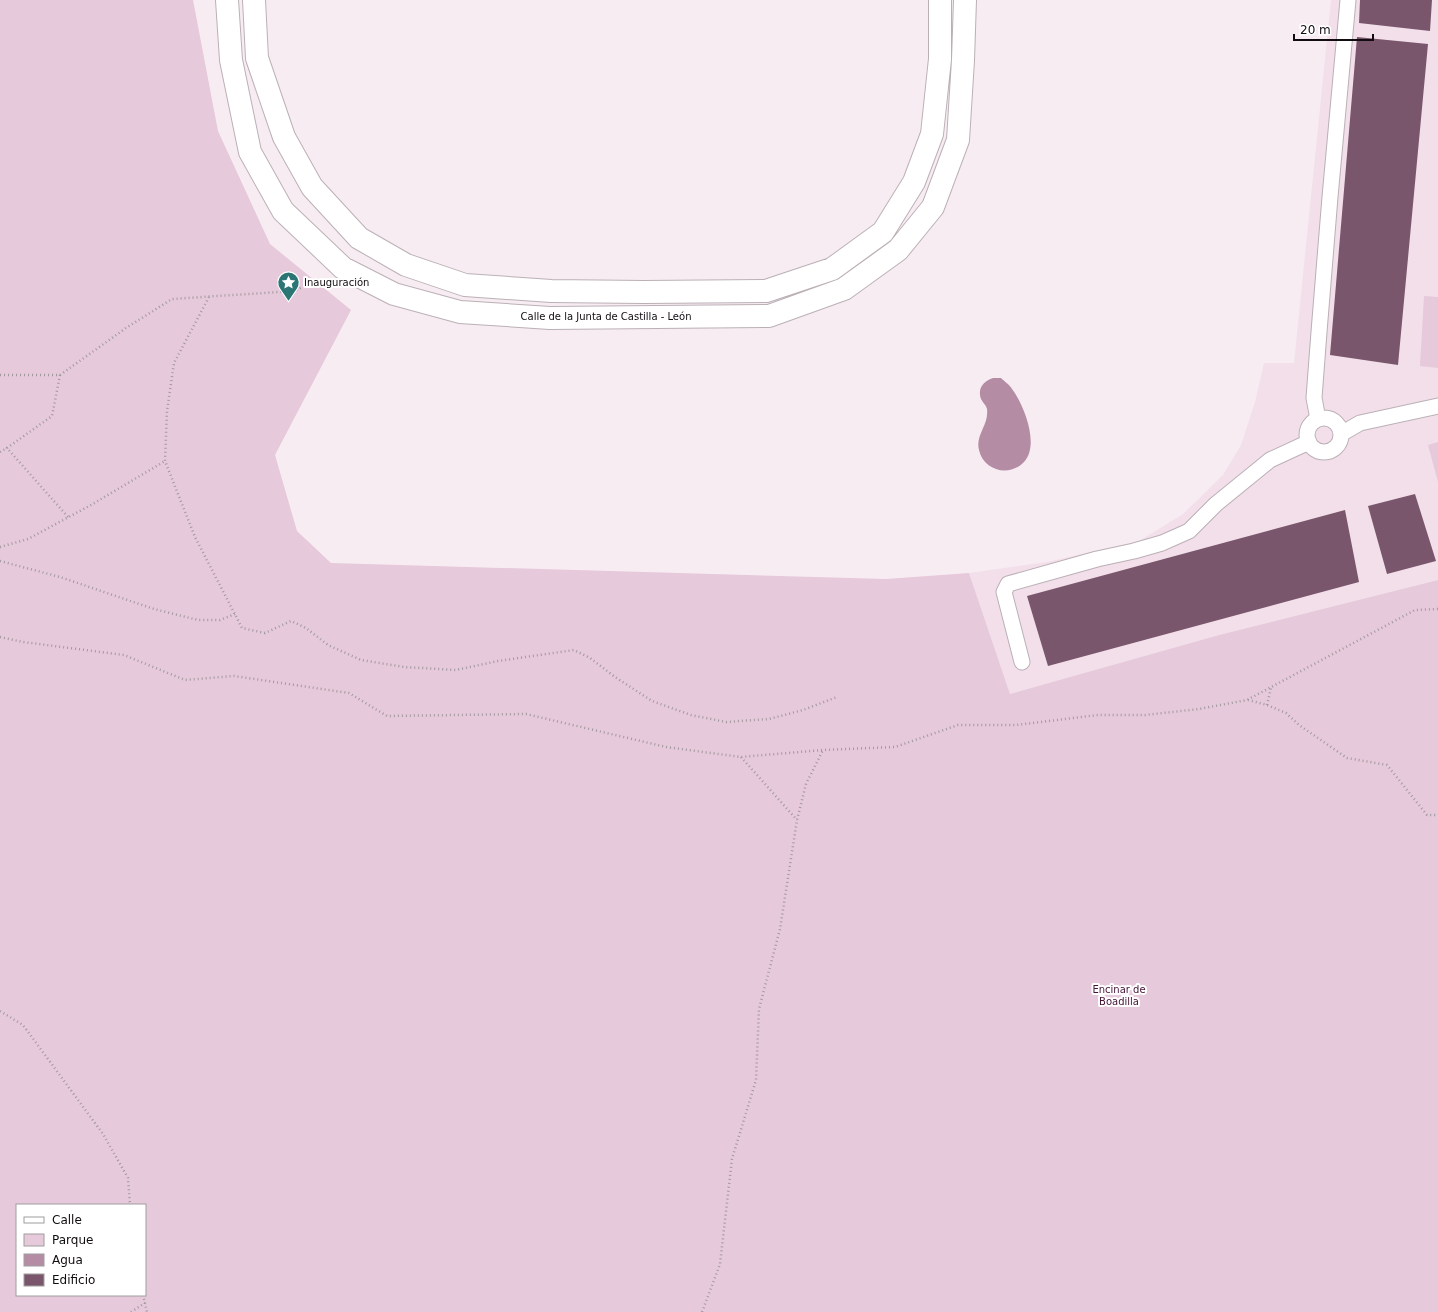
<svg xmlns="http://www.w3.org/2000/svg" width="1438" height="1312" font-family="'DejaVu Sans',sans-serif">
  <rect width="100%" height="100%" fill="#f8ecf3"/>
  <!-- built -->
  <path fill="#f2dfea" d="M 1331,0 L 1438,0 L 1438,580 L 1219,635 L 1010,694 L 969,573 L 1047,562 L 1139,541 L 1183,514 L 1223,475 L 1241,445 L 1255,402 L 1264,363 L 1294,363 Z"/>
  <!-- green -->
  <path fill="#e6c9da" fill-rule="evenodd" d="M 0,0 L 193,0 L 218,131 L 270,244 L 351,310 L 275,455 L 297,531 L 331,563 L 886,579 L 969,573 L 1010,694 L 1219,635 L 1438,580 L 1438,1312 L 0,1312 ZM 17,1205 L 145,1205 L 145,1295 L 17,1295 Z
    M 1424,296 L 1438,297 L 1438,368 L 1420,366 Z
    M 1438,442 L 1438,482 L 1428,445 Z"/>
  <!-- water -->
  <path fill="#b48da5" d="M 993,378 L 1001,378 C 1005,382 1010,385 1012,389 C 1024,405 1040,445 1024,462 C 1009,478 983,470 979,450 C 975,435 989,425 987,409 C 986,405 983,403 981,399 C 977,388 984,381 993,378 Z"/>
  <!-- building -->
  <path fill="#7a566c" d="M 1360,0 L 1432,0 L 1430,31 L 1359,23 Z
    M 1357,37 L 1428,44 L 1398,365 L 1330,355 Z
    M 1415,494 L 1436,561 L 1387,574 L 1368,506 Z
    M 1345,510 L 1359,582 L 1048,666 L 1027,596 Z"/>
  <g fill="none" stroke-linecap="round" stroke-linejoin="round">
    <defs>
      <path id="service" d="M1307 435a17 17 0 1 1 34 0a17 17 0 1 1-34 0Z
        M 1318,419 L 1314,398 L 1319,332 L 1330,197 L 1348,0
        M 1341,434 L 1360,423 L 1438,406
        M 1022,662 L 1004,592 L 1008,584 L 1097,559 L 1134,551 L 1162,543 L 1189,531 L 1216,504 L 1270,460 L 1309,442"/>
      <path id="minor" d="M 227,0 L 231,60 L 250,152 L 283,211 L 343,268 L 394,294 L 460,312 L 550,318 L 769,316 L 844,289 L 898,250 L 933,207 L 958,140 L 963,60 L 965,0
        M 254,0 L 257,58 L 284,137 L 312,187 L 359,238 L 406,265 L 465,285 L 551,291 L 644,292 L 766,291 L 832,269 L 883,232 L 914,182 L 932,134 L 940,59 L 940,0"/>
    </defs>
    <!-- service casing -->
    <use href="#service" stroke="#bbb0b6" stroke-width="17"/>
    <!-- minor casing -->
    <use href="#minor" stroke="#bbb0b6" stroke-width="24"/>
    <!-- path -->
    <path stroke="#a2999f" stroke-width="2.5" stroke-dasharray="1 3" stroke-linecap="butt" d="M 209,297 L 174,363 L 167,411 L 165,461 L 195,537 L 242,628 L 265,633 L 291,621 L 306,628 L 328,645 L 361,660 L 404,667 L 456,670 L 498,661 L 574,650 L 590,658 L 615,677 L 652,701 L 691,715 L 726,722 L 769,719 L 803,710 L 837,697
      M 0,375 L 60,375 L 126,328 L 172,299 L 294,291 L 319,279
      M 60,375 L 52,416 L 7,448 L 68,517
      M 0,452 L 7,448
      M 0,547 L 28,539 L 91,505 L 165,461
      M 0,561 L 60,577 L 154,609 L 198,620 L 220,620 L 235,614
      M 0,637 L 23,642 L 124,655 L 185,680 L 234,676 L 349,693 L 387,716 L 526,714 L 666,747 L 741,757 L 823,750 L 895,747 L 958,725 L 1016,725 L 1098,715 L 1145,715 L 1199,709 L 1247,700 L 1415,610 L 1438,609
      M 1248,700 L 1267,705 L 1286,713 L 1299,725 L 1347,758 L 1387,765 L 1427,815 L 1438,815
      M 1267,705 L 1271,688
      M 741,757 L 797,820
      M 0,1011 L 23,1025 L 103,1134 L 128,1178 L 130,1205
      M 143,1295 L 147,1312
      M 131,1312 L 145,1303
      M 702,1312 L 720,1264 L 732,1159 L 756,1080 L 759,1009 L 780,929 L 797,820 L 806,784 L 823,750"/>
    <!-- service -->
    <use href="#service" stroke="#fff" stroke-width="15"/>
    <!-- minor -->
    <use href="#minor" stroke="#fff" stroke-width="22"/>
  </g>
  <!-- icons -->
  <defs>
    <symbol id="sight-pin" viewBox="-11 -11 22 30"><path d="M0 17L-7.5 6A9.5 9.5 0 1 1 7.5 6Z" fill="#2b7575" stroke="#fff"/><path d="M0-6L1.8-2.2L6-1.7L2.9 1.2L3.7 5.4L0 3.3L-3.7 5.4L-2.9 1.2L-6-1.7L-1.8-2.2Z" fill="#fff"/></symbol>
  </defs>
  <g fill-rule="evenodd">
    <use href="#sight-pin" x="276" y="270" width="25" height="34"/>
  </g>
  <g text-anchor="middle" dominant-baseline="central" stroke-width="4" stroke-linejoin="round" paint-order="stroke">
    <!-- poi labels -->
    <g font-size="10" fill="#100c0f" stroke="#fff" text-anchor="start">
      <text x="304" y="282">Inauguración</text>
    </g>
    <!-- street labels -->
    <g font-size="10" fill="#100c0f" stroke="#fff">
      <text x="606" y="316">Calle de la Junta de Castilla - León</text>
    </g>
    <!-- park labels -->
    <g font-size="10" fill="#441335" stroke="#fff">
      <text x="1119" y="989">Encinar de<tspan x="1119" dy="12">Boadilla</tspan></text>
    </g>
  </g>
  <!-- legend -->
  <rect x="16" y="1204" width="130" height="92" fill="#ffffff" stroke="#9f9e9f"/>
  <rect x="24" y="1217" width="20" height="6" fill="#ffffff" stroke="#9f9e9f"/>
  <text x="52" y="1224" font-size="12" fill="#100c0f">Calle</text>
  <rect x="24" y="1234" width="20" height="12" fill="#e6c9da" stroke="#9f9e9f"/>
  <text x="52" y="1244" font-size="12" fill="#100c0f">Parque</text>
  <rect x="24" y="1254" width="20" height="12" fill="#b48da5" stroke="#9f9e9f"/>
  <text x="52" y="1264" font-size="12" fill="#100c0f">Agua</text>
  <rect x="24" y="1274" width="20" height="12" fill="#7a566c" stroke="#9f9e9f"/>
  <text x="52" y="1284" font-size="12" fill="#100c0f">Edificio</text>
  <!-- scale -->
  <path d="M1294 34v6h79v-6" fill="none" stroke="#100c0f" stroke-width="2"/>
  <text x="1300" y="34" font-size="12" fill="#100c0f" stroke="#ffffff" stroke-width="3" paint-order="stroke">20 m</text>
</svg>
